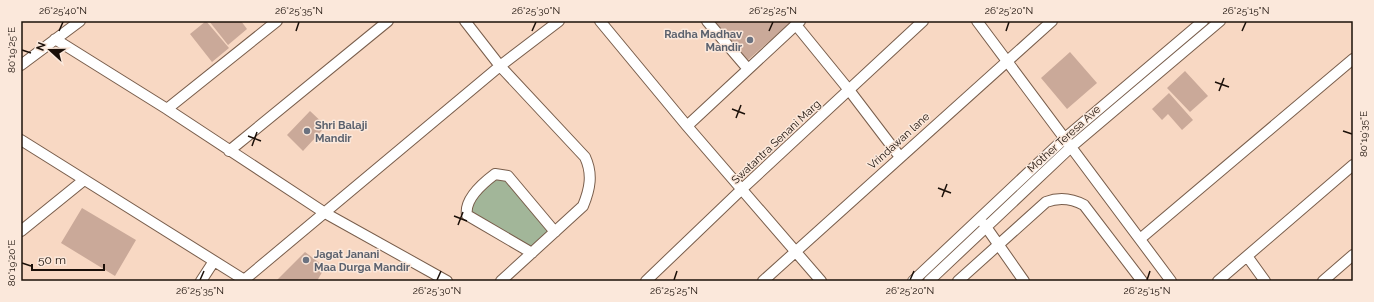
<svg xmlns="http://www.w3.org/2000/svg" width="1374" height="302" font-family="Raleway,sans-serif">
  <rect width="100%" height="100%" fill="#f8d8c3"/>
  <!-- green -->
  <path fill="#a2b699" d="M 494,177 L 507,178 L 553,232 L 532,251 L 467,210 L 484,184 Z"/>
  <!-- building -->
  <path fill="#caa999" d="M 206,21 L 229,48 L 212,62 L 190,34 Z
    M 209,21 L 241,21 L 247,29 L 228,45 Z
    M 714,21 L 792,21 L 748,60 Z
    M 1070,52 L 1097,83 L 1067,109 L 1041,78 Z
    M 1185,71 L 1208,96 L 1190,112 L 1167,88 Z
    M 1169,93 L 1193,120 L 1182,130 L 1168,114 L 1162,120 L 1152,109 Z
    M 310,111 L 326,126 L 303,151 L 287,135 Z
    M 82,208 L 136,240 L 115,276 L 61,243 Z
    M 305,252 L 325,267 L 317,281 L 276,281 Z"/>
  <g fill="none" stroke-linecap="round" stroke-linejoin="round">
    <defs>
      <path id="minor" d="M 465,21 L 500,66 L 585,157 C 593,174 590,189 583,206 L 501,281
        M 600,21 L 687,126 L 821,281
        M 707,21 L 748,69
        M 977,21 L 1171,281
        M 796,25 L 849,90 L 900,157
        M 55,39 L 167,109 L 325,213 L 447,281
        M 21,65 L 80,21
        M 167,109 L 277,21
        M 687,126 L 800,21
        M 21,140 L 246,281
        M 229,151 L 388,21
        M 984,224 L 1024,281
        M 21,231 L 84,180
        M 1140,239 L 1353,59
        M 532,253 L 467,215 C 464,199 483,183 495,174 L 508,176 L 555,232
        M 1247,256 L 1265,281
        M 244,280 L 500,66 L 559,21
        M 201,281 L 214,261
        M 646,281 L 742,189 L 923,21
        M 763,281 L 1052,21
        M 913,281 L 1065,138 L 1203,21
        M 929,281 L 1071,147 L 1220,21
        M 958,281 L 1046,202 C 1059,197 1071,198 1084,205 L 1142,281
        M 1218,281 L 1353,165
        M 1323,281 L 1353,255"/>
    </defs>
    <!-- minor casing -->
    <use href="#minor" stroke="#785d4b" stroke-width="12"/>
    <!-- minor -->
    <use href="#minor" stroke="#fff" stroke-width="10"/>
  </g>
  <!-- ticks -->
  <path fill="none" stroke="#1b1009" stroke-width="1.5" d="M 59,31 L 63,22M 296,31 L 299,22M 532,31 L 536,22M 769,31 L 773,22M 1006,31 L 1009,22M 1242,31 L 1246,22M 22,50 L 31,53M 1215,82 L 1229,87M 1219,91 L 1224,78M 732,109 L 745,114M 736,118 L 741,105M 1343,131 L 1352,134M 248,136 L 261,141M 252,146 L 257,132M 938,188 L 951,193M 942,197 L 947,184M 454,216 L 467,221M 458,225 L 463,212M 22,263 L 31,266M 200,280 L 204,271M 437,280 L 441,271M 674,280 L 677,271M 910,280 L 914,271M 1147,280 L 1150,271"/>
  <!-- markers -->
  <g fill="#6b7280" stroke="#fbe8db" stroke-width="1.5">
    <circle cx="750" cy="40" r="4"/>
    <circle cx="307" cy="131" r="4"/>
    <circle cx="306" cy="260" r="4"/>
  </g>
  <g text-anchor="middle" dominant-baseline="central" stroke-width="3" stroke-linejoin="round" paint-order="stroke">
    <!-- worship labels -->
    <g font-size="11" font-weight="bold" fill="#5b616d" stroke="#fbe8db" text-anchor="start">
      <text x="742" y="34" text-anchor="end">Radha Madhav<tspan x="742" dy="13">Mandir</tspan></text>
      <text x="315" y="125">Shri Balaji<tspan x="315" dy="13">Mandir</tspan></text>
      <text x="314" y="254">Jagat Janani<tspan x="314" dy="13">Maa Durga Mandir</tspan></text>
    </g>
    <!-- street labels -->
    <g font-size="11" fill="#1b1009" stroke="#fbe8db">
      <text transform="translate(1064 139) rotate(-42)">Mother Teresa Ave</text>
      <text transform="translate(899 141) rotate(-42)">Vrindawan lane</text>
      <text transform="translate(776 142) rotate(-43)">Swatantra Senani Marg</text>
    </g>
  </g>
  <!-- border -->
  <rect width="1374" height="302" fill="none" stroke="#fbe8db" stroke-width="44"/>
  <!-- north arrow -->
  <g transform="translate(50 50) rotate(291)" stroke="#fbe8db" stroke-width="3" paint-order="stroke">
  <path d="M0-3L7 15L0 10L-7 15Z" fill="#1b1009"/>
  <text y="-6" font-size="11" font-weight="bold" text-anchor="middle" fill="#1b1009">N</text>
  </g>
  <!-- scale -->
  <path d="M32 264v6h72v-6" fill="none" stroke="#1b1009" stroke-width="2"/>
  <text x="38" y="264" font-size="12" fill="#1b1009" stroke="#fbe8db" stroke-width="3" paint-order="stroke">50 m</text>
  <rect x="22" y="22" width="1330" height="258" fill="none" stroke="#1b1009" stroke-width="1.5"/>
  <g font-size="10" text-anchor="middle" fill="#1b1009">
    <text x="63" y="14">26°25'40"N</text>
    <text x="299" y="14">26°25'35"N</text>
    <text x="536" y="14">26°25'30"N</text>
    <text x="773" y="14">26°25'25"N</text>
    <text x="1009" y="14">26°25'20"N</text>
    <text x="1246" y="14">26°25'15"N</text>
    <text transform="translate(11 50) rotate(-90)" y="4">80°19'25"E</text>
    <text transform="translate(1363 134) rotate(-90)" y="4">80°19'35"E</text>
    <text transform="translate(11 263) rotate(-90)" y="4">80°19'20"E</text>
    <text x="200" y="294">26°25'35"N</text>
    <text x="437" y="294">26°25'30"N</text>
    <text x="674" y="294">26°25'25"N</text>
    <text x="910" y="294">26°25'20"N</text>
    <text x="1147" y="294">26°25'15"N</text>
  </g>
</svg>
